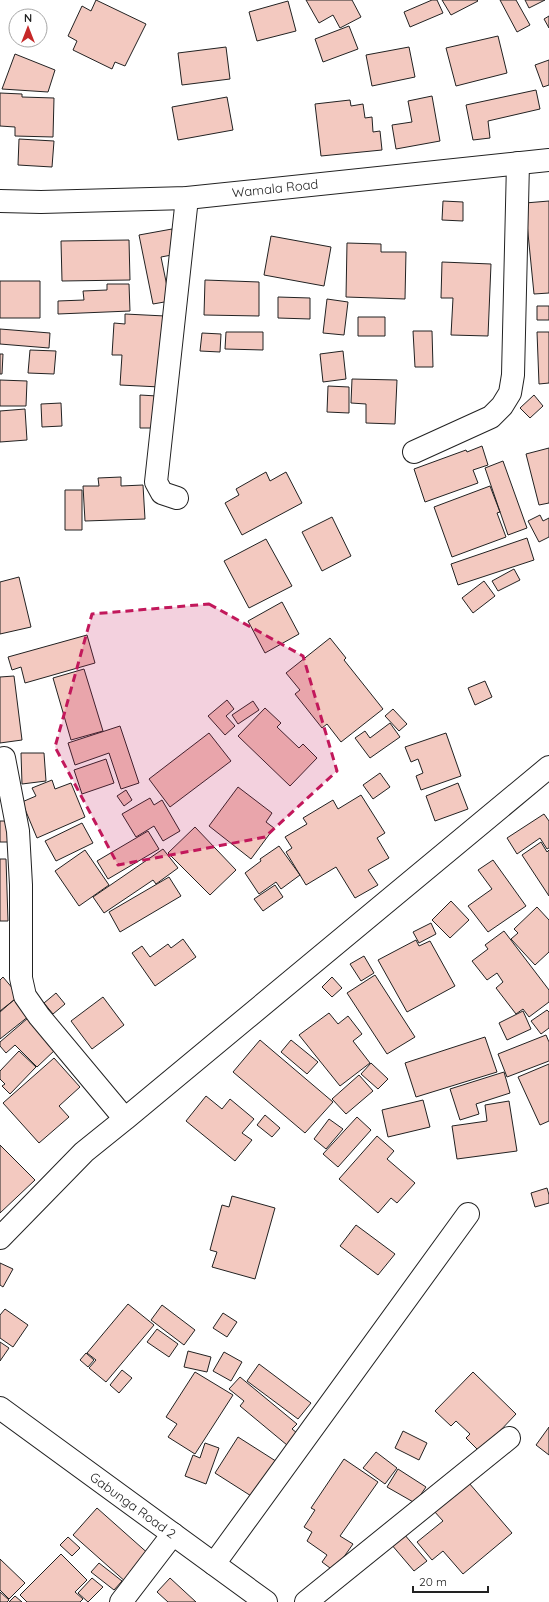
<svg xmlns="http://www.w3.org/2000/svg" width="549" height="1602" font-family="Quicksand,sans-serif">
  <rect width="100%" height="100%" fill="#fff"/>
  <!-- building -->
  <path fill="#f3c9c0" stroke="#222" d="M 96,0 L 146,24 L 125,66 L 115,62 L 112,69 L 73,50 L 77,41 L 68,36 L 82,6 L 91,11 Z
    M 306,0 L 352,0 L 361,17 L 340,28 L 333,15 L 319,23 Z
    M 432,0 L 437,0 L 443,13 L 410,27 L 404,12 Z
    M 442,0 L 477,0 L 478,1 L 451,15 Z
    M 500,0 L 516,0 L 530,25 L 517,32 Z
    M 525,0 L 545,0 L 529,8 Z
    M 288,1 L 296,31 L 257,41 L 249,12 Z
    M 549,16 L 549,28 L 544,19 Z
    M 349,26 L 358,49 L 323,62 L 315,39 Z
    M 498,36 L 507,73 L 456,86 L 446,48 Z
    M 226,47 L 230,79 L 182,85 L 178,53 Z
    M 409,47 L 415,77 L 372,86 L 366,55 Z
    M 15,54 L 55,70 L 48,92 L 2,89 Z
    M 549,60 L 549,85 L 543,87 L 535,65 Z
    M 536,90 L 540,109 L 488,121 L 490,138 L 473,140 L 466,105 Z
    M 0,93 L 22,94 L 22,97 L 54,98 L 53,137 L 15,136 L 15,127 L 0,126 Z
    M 432,96 L 440,141 L 396,149 L 392,125 L 412,122 L 408,101 Z
    M 227,97 L 233,130 L 178,140 L 172,107 Z
    M 350,100 L 351,106 L 363,104 L 365,118 L 372,117 L 373,132 L 380,131 L 382,150 L 321,156 L 315,104 Z
    M 19,139 L 54,141 L 52,167 L 18,165 Z
    M 443,201 L 463,202 L 463,221 L 442,220 Z
    M 549,201 L 549,293 L 534,294 L 525,203 Z
    M 172,229 L 177,254 L 161,257 L 170,301 L 153,304 L 139,235 Z
    M 271,236 L 331,247 L 324,286 L 264,275 Z
    M 129,240 L 130,280 L 62,281 L 61,241 Z
    M 347,243 L 381,244 L 381,252 L 406,252 L 405,299 L 346,297 Z
    M 442,262 L 491,264 L 488,336 L 451,335 L 453,298 L 441,298 Z
    M 205,280 L 259,282 L 259,316 L 204,315 Z
    M 0,281 L 40,281 L 40,318 L 0,318 Z
    M 107,284 L 129,284 L 130,311 L 58,314 L 58,301 L 84,300 L 83,291 L 107,290 Z
    M 278,297 L 310,298 L 310,319 L 278,318 Z
    M 327,299 L 348,302 L 344,335 L 323,333 Z
    M 537,306 L 549,306 L 549,320 L 537,320 Z
    M 125,314 L 165,316 L 160,387 L 120,385 L 122,355 L 112,355 L 114,323 L 125,324 Z
    M 358,317 L 385,317 L 385,336 L 358,336 Z
    M 0,329 L 50,333 L 49,348 L 0,344 Z
    M 413,331 L 432,331 L 433,367 L 415,367 Z
    M 226,332 L 263,332 L 263,350 L 225,349 Z
    M 537,332 L 549,332 L 549,383 L 539,384 Z
    M 202,333 L 221,334 L 220,352 L 200,351 Z
    M 30,350 L 56,351 L 54,374 L 28,373 Z
    M 343,351 L 346,379 L 323,382 L 320,354 Z
    M 0,354 L 3,354 L 2,374 L 0,374 Z
    M 352,379 L 397,380 L 395,424 L 366,423 L 366,404 L 351,403 Z
    M 0,380 L 27,381 L 26,406 L 0,406 Z
    M 328,386 L 349,387 L 349,413 L 327,412 Z
    M 140,395 L 157,396 L 155,428 L 140,428 Z
    M 534,395 L 543,406 L 530,418 L 520,408 Z
    M 61,403 L 62,426 L 42,427 L 41,404 Z
    M 25,409 L 27,440 L 0,442 L 0,411 Z
    M 482,446 L 488,465 L 473,470 L 478,483 L 425,502 L 414,469 L 466,450 L 467,452 Z
    M 549,448 L 549,503 L 539,505 L 526,454 Z
    M 503,461 L 527,528 L 508,535 L 485,468 Z
    M 266,472 L 270,481 L 286,472 L 302,503 L 242,535 L 225,503 L 239,495 L 236,489 Z
    M 121,477 L 121,486 L 143,485 L 145,519 L 85,521 L 83,486 L 99,486 L 98,478 Z
    M 490,486 L 500,512 L 497,513 L 506,537 L 452,557 L 434,507 Z
    M 65,490 L 82,490 L 82,530 L 65,530 Z
    M 540,515 L 543,521 L 549,518 L 549,537 L 539,542 L 528,521 Z
    M 332,517 L 351,556 L 322,571 L 302,532 Z
    M 527,538 L 534,560 L 458,585 L 451,564 Z
    M 266,539 L 292,586 L 249,608 L 224,561 Z
    M 514,569 L 520,580 L 498,591 L 492,581 Z
    M 19,577 L 31,627 L 0,634 L 0,582 Z
    M 484,581 L 495,596 L 473,613 L 462,598 Z
    M 282,602 L 299,634 L 265,653 L 248,621 Z
    M 87,635 L 95,663 L 25,683 L 21,667 L 12,670 L 8,657 Z
    M 330,638 L 346,658 L 344,660 L 383,709 L 341,742 L 327,724 L 322,728 L 295,694 L 300,690 L 286,673 Z
    M 84,669 L 103,731 L 71,740 L 53,678 Z
    M 14,676 L 22,740 L 0,743 L 0,677 Z
    M 485,681 L 492,697 L 475,705 L 468,688 Z
    M 227,700 L 234,709 L 226,716 L 235,726 L 225,735 L 208,716 Z
    M 253,701 L 259,710 L 238,724 L 232,715 Z
    M 265,708 L 281,723 L 277,727 L 299,748 L 303,744 L 317,758 L 290,786 L 238,736 Z
    M 393,709 L 407,724 L 399,731 L 385,716 Z
    M 390,723 L 400,737 L 370,758 L 355,738 L 365,731 L 370,738 Z
    M 120,726 L 139,783 L 121,789 L 109,753 L 75,765 L 68,743 Z
    M 209,733 L 231,761 L 170,807 L 149,779 Z
    M 446,733 L 461,776 L 421,790 L 416,776 L 423,773 L 418,759 L 411,762 L 405,747 Z
    M 21,753 L 44,753 L 46,781 L 22,784 Z
    M 106,759 L 114,783 L 82,794 L 74,770 Z
    M 380,773 L 390,787 L 373,799 L 363,785 Z
    M 52,780 L 55,789 L 71,783 L 85,817 L 37,838 L 22,802 L 36,796 L 32,788 Z
    M 458,783 L 468,809 L 435,821 L 426,796 Z
    M 238,787 L 272,813 L 266,822 L 274,828 L 251,859 L 209,826 Z
    M 126,790 L 132,800 L 124,806 L 117,796 Z
    M 361,795 L 385,833 L 377,838 L 389,858 L 368,870 L 378,885 L 355,898 L 336,867 L 306,885 L 286,852 L 292,848 L 285,837 L 307,824 L 303,818 L 333,800 L 338,809 Z
    M 150,798 L 154,805 L 162,800 L 180,831 L 163,841 L 154,826 L 136,837 L 122,814 Z
    M 544,814 L 549,821 L 549,848 L 547,849 L 540,838 L 517,854 L 507,838 Z
    M 0,821 L 12,821 L 11,842 L 0,842 Z
    M 82,823 L 93,843 L 56,861 L 45,841 Z
    M 195,827 L 236,870 L 210,895 L 168,853 Z
    M 148,831 L 159,849 L 108,879 L 97,861 Z
    M 541,842 L 547,852 L 549,850 L 549,896 L 522,855 Z
    M 279,846 L 300,875 L 281,889 L 276,882 L 259,894 L 245,873 L 261,861 L 260,859 Z
    M 163,849 L 178,868 L 156,884 L 153,880 L 104,913 L 93,897 Z
    M 85,850 L 109,885 L 79,906 L 55,871 Z
    M 0,859 L 6,859 L 8,921 L 0,921 Z
    M 493,860 L 526,906 L 488,932 L 468,906 L 492,889 L 478,870 Z
    M 169,877 L 181,896 L 120,932 L 109,912 Z
    M 275,885 L 283,897 L 263,911 L 254,899 Z
    M 451,901 L 469,920 L 450,938 L 432,920 Z
    M 537,907 L 549,920 L 549,952 L 535,965 L 511,939 L 518,933 L 514,929 Z
    M 431,923 L 436,934 L 419,943 L 413,932 Z
    M 504,931 L 549,990 L 549,1002 L 529,1017 L 523,1009 L 516,1014 L 496,988 L 503,982 L 497,973 L 487,980 L 472,961 L 488,949 L 485,945 Z
    M 183,939 L 196,957 L 155,986 L 132,953 L 142,946 L 150,957 L 168,944 L 171,948 Z
    M 416,940 L 419,946 L 430,941 L 455,986 L 407,1012 L 378,960 Z
    M 364,956 L 374,973 L 361,981 L 350,964 Z
    M 375,975 L 415,1037 L 387,1054 L 347,993 Z
    M 3,977 L 19,996 L 0,1011 L 0,980 Z
    M 332,977 L 342,988 L 332,997 L 322,987 Z
    M 56,993 L 65,1004 L 53,1014 L 44,1003 Z
    M 103,997 L 124,1025 L 92,1049 L 71,1021 Z
    M 15,999 L 29,1016 L 0,1039 L 0,1012 Z
    M 547,1010 L 549,1012 L 549,1028 L 541,1034 L 531,1021 Z
    M 523,1011 L 531,1029 L 507,1040 L 499,1023 Z
    M 329,1013 L 338,1024 L 348,1016 L 362,1034 L 353,1041 L 370,1063 L 340,1086 L 299,1035 Z
    M 28,1018 L 56,1049 L 37,1067 L 15,1045 L 6,1053 L 0,1046 L 0,1042 Z
    M 546,1035 L 549,1042 L 549,1061 L 507,1077 L 498,1054 Z
    M 485,1037 L 497,1072 L 416,1097 L 405,1063 Z
    M 260,1040 L 333,1102 L 305,1133 L 233,1072 Z
    M 291,1040 L 318,1062 L 307,1074 L 281,1052 Z
    M 19,1051 L 36,1067 L 10,1094 L 2,1086 L 5,1084 L 0,1079 L 0,1071 Z
    M 54,1058 L 80,1087 L 59,1106 L 69,1117 L 39,1143 L 3,1103 Z
    M 371,1063 L 388,1079 L 378,1089 L 361,1074 Z
    M 549,1064 L 549,1121 L 540,1125 L 518,1077 Z
    M 504,1072 L 510,1093 L 476,1104 L 479,1114 L 460,1120 L 450,1089 Z
    M 359,1075 L 373,1091 L 346,1114 L 332,1099 Z
    M 206,1096 L 222,1109 L 230,1099 L 254,1119 L 242,1133 L 252,1140 L 235,1161 L 186,1121 Z
    M 423,1100 L 430,1127 L 388,1137 L 382,1110 Z
    M 509,1101 L 517,1151 L 457,1159 L 452,1126 L 487,1121 L 485,1105 Z
    M 265,1115 L 280,1128 L 272,1137 L 257,1125 Z
    M 357,1117 L 371,1130 L 338,1167 L 323,1154 Z
    M 329,1119 L 343,1129 L 326,1149 L 314,1139 Z
    M 377,1136 L 394,1151 L 387,1159 L 415,1183 L 397,1203 L 391,1198 L 378,1213 L 339,1179 Z
    M 0,1145 L 35,1180 L 0,1213 Z
    M 547,1188 L 549,1195 L 549,1203 L 535,1207 L 531,1193 Z
    M 232,1196 L 275,1208 L 255,1279 L 212,1267 L 217,1252 L 210,1250 L 222,1205 L 229,1207 Z
    M 356,1225 L 395,1254 L 378,1275 L 340,1246 Z
    M 0,1263 L 13,1269 L 3,1287 L 0,1285 Z
    M 128,1304 L 154,1325 L 106,1382 L 89,1368 L 96,1360 L 87,1353 Z
    M 162,1305 L 195,1330 L 184,1345 L 151,1320 Z
    M 5,1309 L 28,1325 L 13,1347 L 0,1338 L 0,1315 Z
    M 223,1313 L 237,1322 L 227,1337 L 213,1328 Z
    M 157,1329 L 178,1344 L 169,1357 L 147,1342 Z
    M 0,1342 L 9,1348 L 0,1361 Z
    M 188,1351 L 211,1357 L 207,1372 L 184,1367 Z
    M 224,1352 L 242,1362 L 231,1381 L 213,1371 Z
    M 86,1353 L 94,1360 L 88,1367 L 80,1360 Z
    M 259,1364 L 311,1403 L 298,1419 L 247,1381 Z
    M 122,1370 L 132,1378 L 119,1393 L 110,1385 Z
    M 195,1372 L 233,1395 L 195,1454 L 168,1437 L 177,1424 L 166,1417 Z
    M 473,1372 L 516,1414 L 480,1452 L 466,1438 L 470,1434 L 456,1421 L 451,1426 L 435,1411 Z
    M 240,1377 L 297,1424 L 292,1429 L 297,1433 L 293,1450 L 240,1406 L 244,1401 L 229,1389 Z
    M 549,1427 L 549,1455 L 536,1445 Z
    M 403,1431 L 427,1443 L 419,1460 L 395,1448 Z
    M 238,1437 L 282,1465 L 259,1501 L 215,1473 Z
    M 205,1443 L 219,1448 L 206,1484 L 185,1476 L 193,1455 L 200,1458 Z
    M 376,1452 L 397,1468 L 385,1484 L 363,1468 Z
    M 344,1459 L 378,1482 L 340,1536 L 353,1544 L 334,1571 L 322,1562 L 327,1555 L 307,1541 L 312,1532 L 304,1527 L 315,1510 L 311,1508 Z
    M 398,1469 L 426,1487 L 415,1503 L 387,1487 Z
    M 469,1483 L 512,1533 L 463,1574 L 443,1551 L 432,1560 L 417,1542 L 443,1521 L 434,1511 Z
    M 97,1508 L 151,1556 L 127,1583 L 73,1535 Z
    M 404,1534 L 427,1561 L 414,1571 L 391,1544 Z
    M 68,1537 L 80,1548 L 72,1556 L 60,1545 Z
    M 61,1554 L 87,1580 L 75,1592 L 83,1599 L 80,1602 L 27,1602 L 20,1595 Z
    M 0,1559 L 25,1583 L 9,1599 L 0,1590 Z
    M 99,1563 L 122,1581 L 114,1590 L 91,1572 Z
    M 92,1578 L 103,1587 L 88,1602 L 78,1593 Z
    M 170,1578 L 196,1602 L 168,1602 L 157,1592 Z
    M 0,1592 L 9,1600 L 7,1602 L 0,1602 Z
    M 15,1596 L 22,1602 L 9,1602 Z"/>
  <g fill="none" stroke-linecap="round" stroke-linejoin="round">
    <defs>
      <path id="street" d="M 414,452 L 491,417 L 502,406 L 510,393 L 513,375 L 518,163
        M 177,498 L 162,493 L 156,482 L 187,198
        M 4,758 L 18,831 L 21,885 L 21,978 L 25,996 L 39,1016 L 125,1119 L 549,767
        M 0,1238 L 84,1152 L 125,1119
        M 214,1564 L 468,1214
        M 121,1602 L 173,1534
        M 306,1602 L 509,1438"/>
      <path id="secondary" d="M 0,201 L 41,202 L 187,198 L 549,160
        M 0,1408 L 266,1602"/>
    </defs>
    <!-- street casing -->
    <use href="#street" stroke="#222" stroke-width="24"/>
    <!-- secondary casing -->
    <use href="#secondary" stroke="#222" stroke-width="24"/>
    <!-- street -->
    <use href="#street" stroke="#fff" stroke-width="22"/>
    <!-- secondary -->
    <use href="#secondary" stroke="#fff" stroke-width="22"/>
  </g>
  <!-- marked area -->
  <path fill="#c2185b" fill-opacity="0.2" stroke="#c2185b" stroke-width="3" stroke-dasharray="8 5" stroke-linejoin="round" d="M 209,604 L 303,656 L 337,771 L 265,837 L 118,865 L 55,747 L 92,614 Z"/>
  <g text-anchor="middle" dominant-baseline="central" stroke-width="3" stroke-linejoin="round" paint-order="stroke">
    <!-- street labels -->
    <g font-size="13" fill="#222" stroke="#fff">
      <text transform="translate(275 188) rotate(-6)">Wamala Road</text>
      <text transform="translate(133 1505) rotate(36)">Gabunga Road 2</text>
    </g>
  </g>
  <!-- north arrow -->
  <g transform="translate(28 28)"><circle r="19" fill="#ffffff" stroke="#a7a7a7"/>
  <path d="M0-3L7 15L0 10L-7 15Z" fill="#c62828"/>
  <text y="-6" font-size="11" font-weight="bold" text-anchor="middle" fill="#222222">N</text>
  </g>
  <!-- scale -->
  <path d="M413 1586v6h75v-6" fill="none" stroke="#222222" stroke-width="2"/>
  <text x="419" y="1586" font-size="12" fill="#222222" stroke="#ffffff" stroke-width="3" paint-order="stroke">20 m</text>
</svg>
